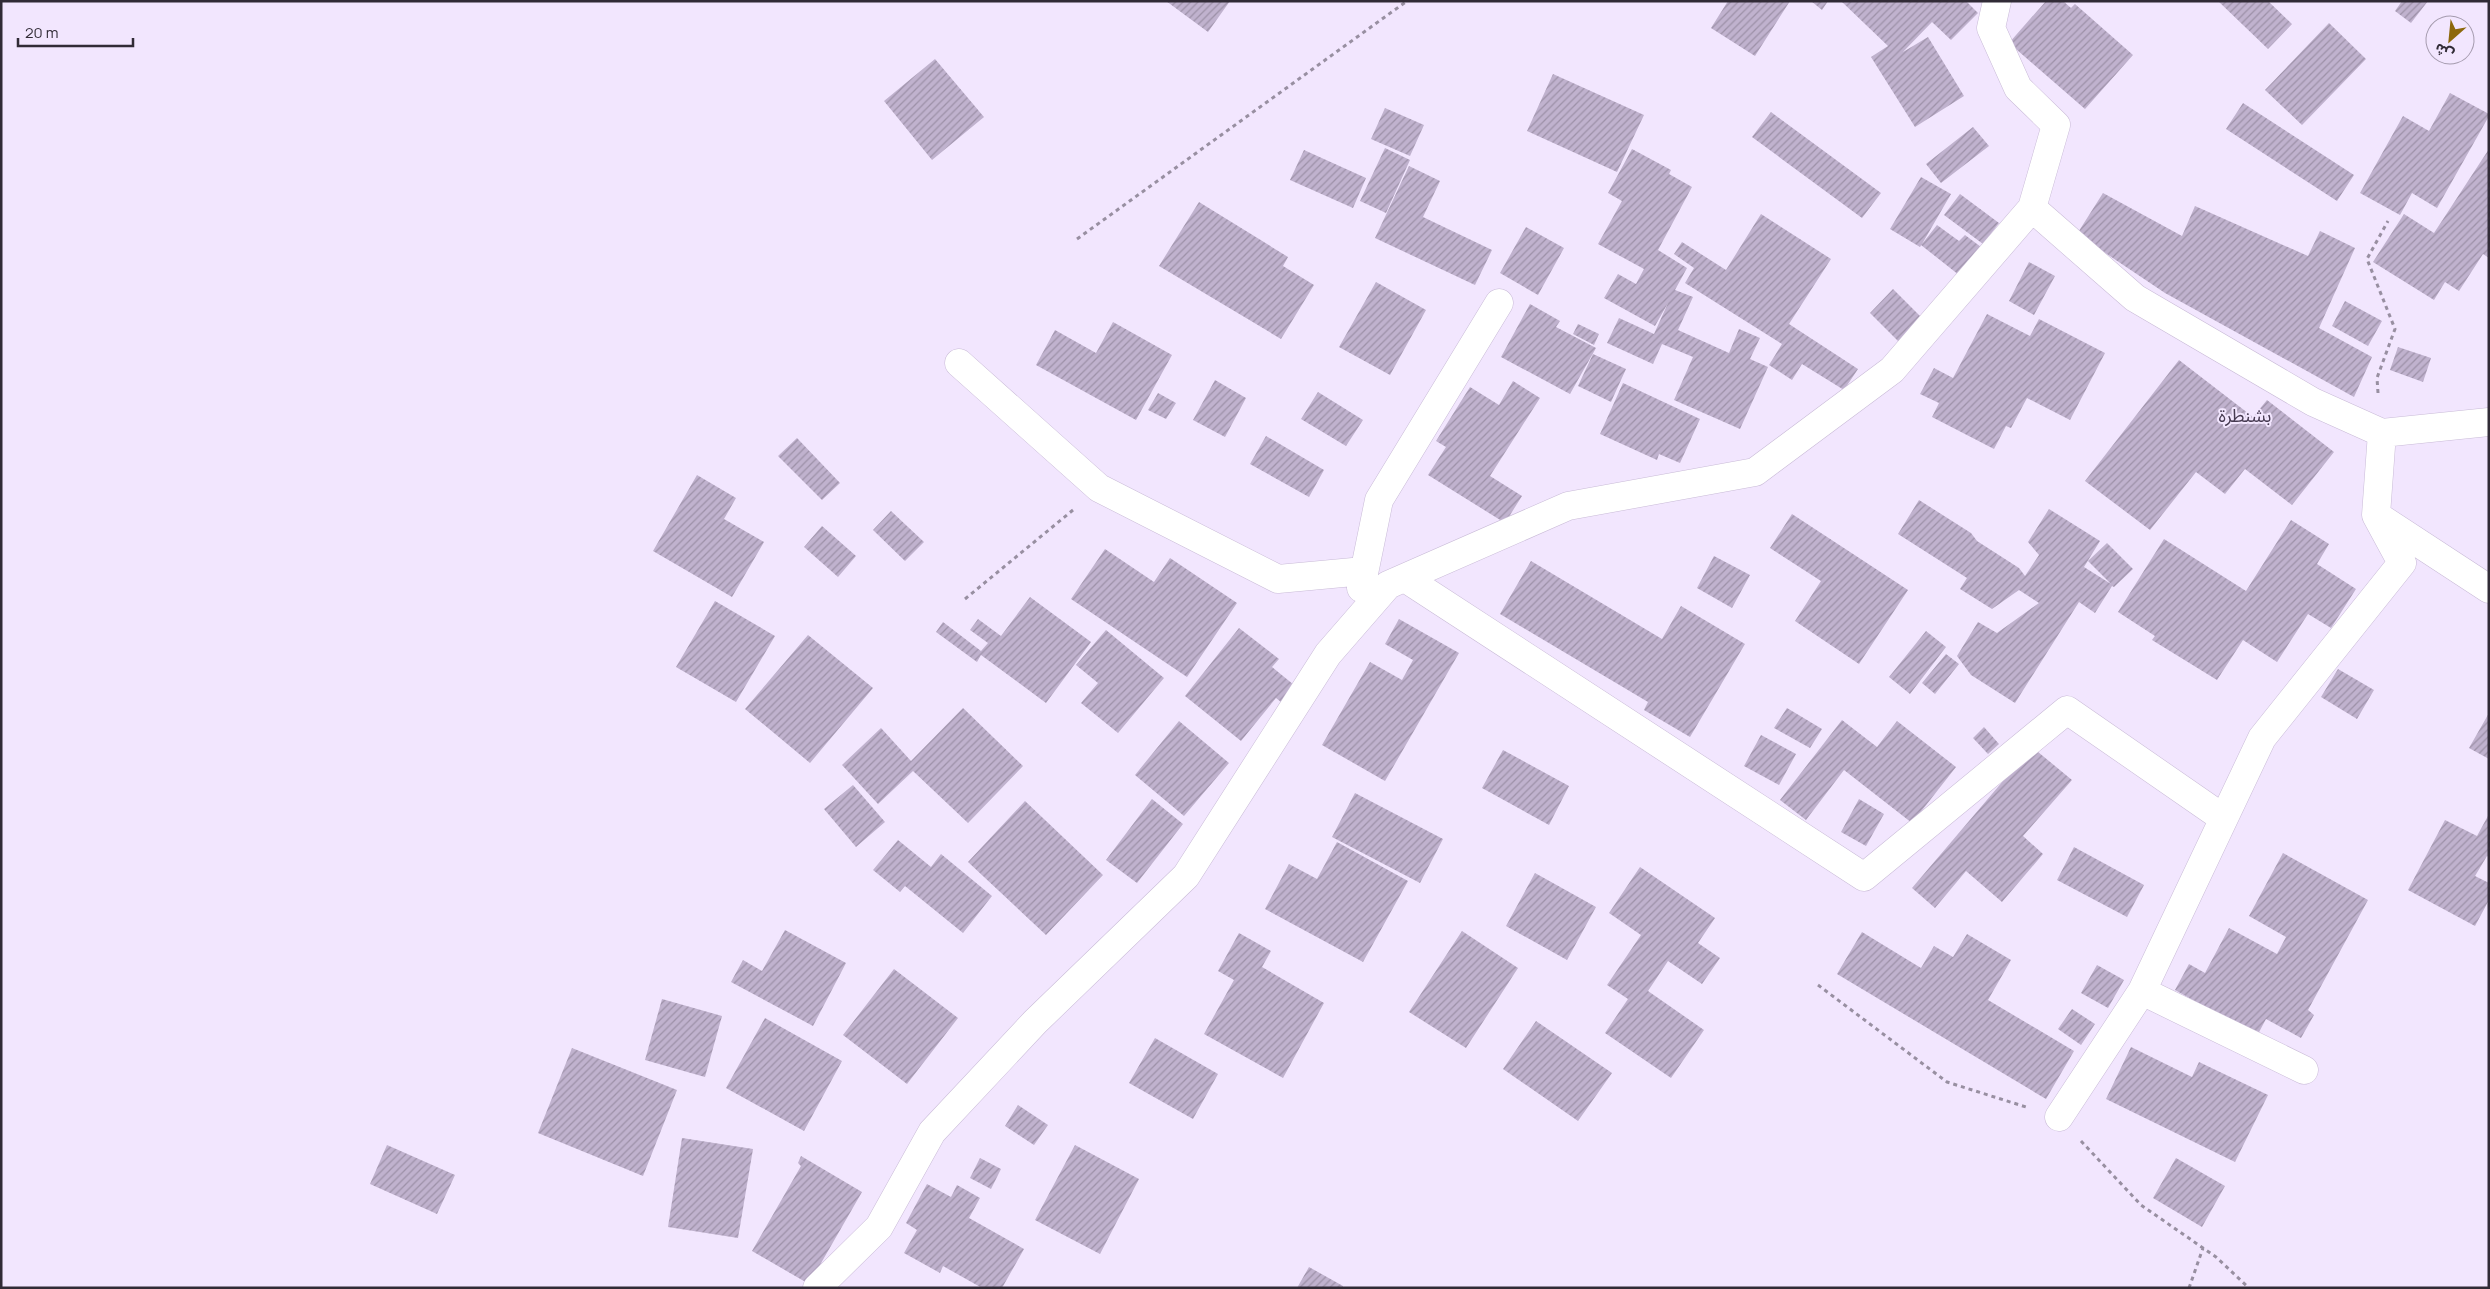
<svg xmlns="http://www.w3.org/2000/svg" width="2490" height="1289" font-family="Manrope,'Noto Sans Arabic',sans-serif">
  <defs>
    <pattern id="building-hatch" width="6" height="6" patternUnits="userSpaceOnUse" patternTransform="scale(1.25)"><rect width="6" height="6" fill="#c0b2ce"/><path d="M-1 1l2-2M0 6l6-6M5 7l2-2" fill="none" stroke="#9d91a8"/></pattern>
  </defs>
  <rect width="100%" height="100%" fill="#f2e6fe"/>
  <!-- building -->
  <path fill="url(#building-hatch)" d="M 1166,1 L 1230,1 L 1208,32 Z
    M 1728,1 L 1790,1 L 1755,56 L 1711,28 Z
    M 1811,1 L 1828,1 L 1822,10 Z
    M 1841,1 L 1966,1 L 1978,13 L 1951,40 L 1932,22 L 1903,52 L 1928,37 L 1964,96 L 1915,127 L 1871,57 L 1888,46 Z
    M 2046,1 L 2063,1 L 2071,8 L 2075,4 L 2133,55 L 2085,109 L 2009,43 Z
    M 2218,1 L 2268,1 L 2292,24 L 2268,49 Z
    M 2402,1 L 2428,1 L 2411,23 L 2395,11 Z
    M 2329,23 L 2366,59 L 2302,125 L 2265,90 Z
    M 935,59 L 984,117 L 932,160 L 884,101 Z
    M 1553,74 L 1644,115 L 1617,172 L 1527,131 Z
    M 2450,93 L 2489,114 L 2489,116 L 2437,208 L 2412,193 L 2400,215 L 2360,193 L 2403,116 L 2429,131 Z
    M 2243,103 L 2354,175 L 2337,201 L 2226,129 Z
    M 1385,108 L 1424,125 L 1410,156 L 1371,139 Z
    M 1771,112 L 1881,193 L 1862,218 L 1752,137 Z
    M 1973,127 L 1989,146 L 1941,183 L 1926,164 Z
    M 1385,148 L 1410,160 L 1386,213 L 1360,201 Z
    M 1632,149 L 1671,170 L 1669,174 L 1692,187 L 1658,250 L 1687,268 L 1675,290 L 1693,297 L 1678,330 L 1729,353 L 1739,329 L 1760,338 L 1750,359 L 1768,367 L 1740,429 L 1674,400 L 1693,357 L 1662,344 L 1653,364 L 1607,343 L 1619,318 L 1654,334 L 1668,303 L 1655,326 L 1604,298 L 1618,274 L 1636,284 L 1644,269 L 1598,244 L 1622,201 L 1608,193 Z
    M 2489,149 L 2489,258 L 2483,254 L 2459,291 L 2445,282 L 2434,300 L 2373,262 L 2404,214 L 2434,233 Z
    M 1304,150 L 1366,178 L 1353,208 L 1290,180 Z
    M 1409,166 L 1440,181 L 1423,217 L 1492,250 L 1475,285 L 1375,238 Z
    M 1921,177 L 1951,194 L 1922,244 L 1937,225 L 1959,241 L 1965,235 L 1981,247 L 1959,275 L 1921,245 L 1920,247 L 1890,229 Z
    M 2103,193 L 2182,236 L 2195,206 L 2308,256 L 2320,231 L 2355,248 L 2319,328 L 2372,357 L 2354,397 L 2165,293 L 2077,234 Z
    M 1960,194 L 1999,223 L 1983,244 L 1944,215 Z
    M 1199,202 L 1288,257 L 1283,266 L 1314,285 L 1281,339 L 1159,266 Z
    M 1761,214 L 1831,259 L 1789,324 L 1858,369 L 1844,390 L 1802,364 L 1792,380 L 1769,365 L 1782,344 L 1685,283 L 1694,268 L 1674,254 L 1682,242 L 1726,270 Z
    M 1526,227 L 1564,248 L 1538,295 L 1500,273 Z
    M 2029,262 L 2055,276 L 2034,315 L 2009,301 Z
    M 1376,282 L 1426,310 L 1390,375 L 1339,347 Z
    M 1893,289 L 1925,321 L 1901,344 L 1870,313 Z
    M 2345,301 L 2382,321 L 2368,346 L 2332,326 Z
    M 1530,304 L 1560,321 L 1556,327 L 1596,348 L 1570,394 L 1501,357 Z
    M 1987,314 L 2030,336 L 2039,319 L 2105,353 L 2070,420 L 2027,398 L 2011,428 L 2006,426 L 1994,449 L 1932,417 L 1939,403 L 1920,394 L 1934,368 L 1953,378 Z
    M 1113,322 L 1172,355 L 1136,420 L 1036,365 L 1055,330 L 1096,353 Z
    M 1578,324 L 1599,334 L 1594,345 L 1573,334 Z
    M 2398,347 L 2431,358 L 2423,382 L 2390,370 Z
    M 1593,354 L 1626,369 L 1611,402 L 1578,386 Z
    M 2179,360 L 2253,417 L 2267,400 L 2334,452 L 2292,505 L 2245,469 L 2225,494 L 2196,472 L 2150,530 L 2085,481 Z
    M 1215,380 L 1246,398 L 1225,437 L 1193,420 Z
    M 1513,381 L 1540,398 L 1490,476 L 1522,496 L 1505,523 L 1428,475 L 1446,447 L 1436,441 L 1470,387 L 1499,405 Z
    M 1623,383 L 1700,419 L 1680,463 L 1659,454 L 1657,460 L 1600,434 Z
    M 1318,392 L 1363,420 L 1346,446 L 1301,419 Z
    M 1158,393 L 1176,403 L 1166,419 L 1148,410 Z
    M 1266,436 L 1324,470 L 1309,497 L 1250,464 Z
    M 797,438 L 840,483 L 822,500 L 778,456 Z
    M 697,475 L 736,498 L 724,519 L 764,542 L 732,597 L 653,551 Z
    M 1919,500 L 1971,533 L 1977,541 L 2019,568 L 2025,576 L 2039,555 L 2028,542 L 2049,509 L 2100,541 L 2084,567 L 2111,584 L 2088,561 L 2107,543 L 2133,569 L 2114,587 L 2112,586 L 2095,613 L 2079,602 L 2015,703 L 1971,675 L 1957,656 L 1978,622 L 1997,633 L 2039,603 L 2019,590 L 1992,609 L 1960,589 L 1967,578 L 1898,534 Z
    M 891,511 L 924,542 L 905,561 L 873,530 Z
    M 1792,514 L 1908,590 L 1859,664 L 1795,621 L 1821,581 L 1770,548 Z
    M 2291,520 L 2329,544 L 2317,564 L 2356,589 L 2331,628 L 2308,614 L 2277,662 L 2243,640 L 2217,680 L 2152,640 L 2155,636 L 2118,612 L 2164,539 L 2246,591 Z
    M 822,526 L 856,556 L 838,577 L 804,547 Z
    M 1105,549 L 1154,582 L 1170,558 L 1237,603 L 1187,677 L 1071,599 Z
    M 1714,556 L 1750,575 L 1732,608 L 1697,588 Z
    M 1531,561 L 1662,639 L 1681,606 L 1745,644 L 1690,737 L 1644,710 L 1648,702 L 1500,614 Z
    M 1030,597 L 1091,642 L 1046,703 L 981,655 L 977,662 L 936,632 L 943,622 L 981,651 L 988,643 L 970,630 L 978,619 L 1001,636 Z
    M 715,601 L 775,636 L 736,702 L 676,667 Z
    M 1399,619 L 1459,653 L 1385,781 L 1322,745 L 1370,662 L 1402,680 L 1413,660 L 1385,644 Z
    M 1239,628 L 1279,659 L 1272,667 L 1294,685 L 1281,702 L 1276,698 L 1241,741 L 1185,696 Z
    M 1106,630 L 1164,678 L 1118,733 L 1081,703 L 1098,683 L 1076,665 Z
    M 1926,631 L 1946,647 L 1910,694 L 1889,677 Z
    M 808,635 L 873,688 L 810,763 L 745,709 Z
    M 1946,654 L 1959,664 L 1935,694 L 1922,683 Z
    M 2338,669 L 2374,690 L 2357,719 L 2321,697 Z
    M 963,708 L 1023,766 L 968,823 L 913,771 L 878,804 L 842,765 L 881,728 L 911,761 Z
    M 1787,708 L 1822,729 L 1810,748 L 1774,728 Z
    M 2489,713 L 2489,759 L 2469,748 Z
    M 1842,720 L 1877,747 L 1897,721 L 1956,767 L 1912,823 L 1844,770 L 1806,820 L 1780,800 Z
    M 1179,721 L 1229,763 L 1184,816 L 1135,775 Z
    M 1984,727 L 1999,744 L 1988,754 L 1973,738 Z
    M 1761,735 L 1796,754 L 1779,785 L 1744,766 Z
    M 2032,747 L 2072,780 L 2023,836 L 2043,854 L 2002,902 L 1966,871 L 1935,908 L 1912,888 Z
    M 1503,750 L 1569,786 L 1549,825 L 1482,788 Z
    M 853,785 L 885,822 L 856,847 L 824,809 Z
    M 1355,793 L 1443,839 L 1420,883 L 1332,837 Z
    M 1152,799 L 1183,824 L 1137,883 L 1106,860 Z
    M 1859,799 L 1884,814 L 1866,846 L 1841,832 Z
    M 1025,801 L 1103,875 L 1046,935 L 968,862 Z
    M 2489,814 L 2489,857 L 2487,856 L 2475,876 L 2489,883 L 2489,900 L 2475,926 L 2408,890 L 2445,820 L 2477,836 Z
    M 898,840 L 931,867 L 941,854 L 992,896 L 963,933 L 905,886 L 900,892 L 873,870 Z
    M 1337,842 L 1408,881 L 1363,962 L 1265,909 L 1289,864 L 1317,879 Z
    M 2074,847 L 2144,885 L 2127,917 L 2057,880 Z
    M 2283,853 L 2368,900 L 2308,1010 L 2314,1015 L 2301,1038 L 2266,1019 L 2257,1036 L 2175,990 L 2189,964 L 2205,973 L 2229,928 L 2277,954 L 2286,937 L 2249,916 Z
    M 1640,867 L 1715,918 L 1698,943 L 1720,958 L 1702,984 L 1668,961 L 1648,991 L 1704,1030 L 1671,1078 L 1605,1033 L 1628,999 L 1607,985 L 1641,935 L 1609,913 Z
    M 1535,873 L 1596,907 L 1567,960 L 1506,926 Z
    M 785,930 L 846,963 L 813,1026 L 731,982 L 743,960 L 762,971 Z
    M 1462,931 L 1518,968 L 1466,1048 L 1409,1012 Z
    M 1862,932 L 1921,968 L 1934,946 L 1953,957 L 1967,934 L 2011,960 L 1988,1000 L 2074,1051 L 2046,1099 L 1837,974 Z
    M 1239,933 L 1271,951 L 1262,967 L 1324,1003 L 1283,1078 L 1204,1034 L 1234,980 L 1218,971 Z
    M 2097,965 L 2124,980 L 2108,1008 L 2081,993 Z
    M 894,969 L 958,1018 L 907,1084 L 843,1035 Z
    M 662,999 L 722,1016 L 705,1077 L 645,1060 Z
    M 2072,1009 L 2095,1024 L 2081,1045 L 2058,1029 Z
    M 765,1018 L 842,1061 L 804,1131 L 726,1088 Z
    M 1536,1021 L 1612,1073 L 1578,1121 L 1503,1069 Z
    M 1155,1038 L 1218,1074 L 1193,1119 L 1129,1083 Z
    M 2131,1047 L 2192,1077 L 2199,1062 L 2268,1095 L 2235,1162 L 2106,1099 Z
    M 572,1048 L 677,1090 L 643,1176 L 538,1133 Z
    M 1018,1105 L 1048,1125 L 1034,1145 L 1005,1126 Z
    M 682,1138 L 753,1149 L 738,1238 L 668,1227 Z
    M 387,1145 L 455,1175 L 437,1214 L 370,1184 Z
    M 1075,1145 L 1139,1179 L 1100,1254 L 1035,1220 Z
    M 801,1156 L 862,1192 L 809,1284 L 752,1251 L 801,1166 L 798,1163 Z
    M 980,1158 L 1001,1169 L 991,1189 L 970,1178 Z
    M 2176,1158 L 2225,1186 L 2202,1227 L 2153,1198 Z
    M 927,1184 L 951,1197 L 957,1185 L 980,1198 L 969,1218 L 1024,1249 L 1002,1288 L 982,1288 L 943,1266 L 940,1273 L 904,1253 L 917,1230 L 906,1223 Z
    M 1309,1267 L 1343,1286 L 1343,1288 L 1297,1288 Z"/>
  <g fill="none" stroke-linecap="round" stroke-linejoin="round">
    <defs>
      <path id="street" d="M 1997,1 L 1991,28 L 2018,88 L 2056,125 L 2032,208 L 2135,298 L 2313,402 L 2382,433 L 2489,422
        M 959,363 L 1099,488 L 1278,579 L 1364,571
        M 2379,517 L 2489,589
        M 1405,578 L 1864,877 L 2067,710 L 2223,818
        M 1361,588 L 1379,500 L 1499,303
        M 2142,991 L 2304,1070
        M 2059,1117 L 2142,991 L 2262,738 L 2402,563 L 2376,515 L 2382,433
        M 817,1288 L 879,1227 L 932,1132 L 1035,1022 L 1186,876 L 1328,654 L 1388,585 L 1568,506 L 1755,472 L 1892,370 L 2032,208"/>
    </defs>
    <!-- street casing -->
    <use href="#street" stroke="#c9bbd7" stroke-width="29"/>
    <!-- path -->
    <path stroke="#988fa1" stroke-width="3" stroke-dasharray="4 4" stroke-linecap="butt" d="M 1077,239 L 1407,1
      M 2378,393 L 2377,378 L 2395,329 L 2367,259 L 2388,221
      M 965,599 L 1073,510
      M 1818,985 L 1947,1082 L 2026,1107
      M 2081,1141 L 2141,1205 L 2216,1257 L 2249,1288
      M 2189,1288 L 2203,1248"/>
    <!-- street -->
    <use href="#street" stroke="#fff" stroke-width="28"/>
  </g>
  <g text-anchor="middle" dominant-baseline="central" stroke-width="4" stroke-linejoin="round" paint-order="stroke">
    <!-- quarter labels -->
    <g font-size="18" fill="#463a51" stroke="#f2e6fe">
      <text x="2245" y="415">بشنطرة</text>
    </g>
  </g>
  <!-- border -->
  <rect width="2490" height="1289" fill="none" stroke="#312b36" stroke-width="5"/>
  <!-- north arrow -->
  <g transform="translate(2450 40) rotate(207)"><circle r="24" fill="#f2e6fe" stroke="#a59bae"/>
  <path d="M0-4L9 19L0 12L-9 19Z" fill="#8d680b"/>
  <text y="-8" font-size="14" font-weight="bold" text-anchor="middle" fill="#312b36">ش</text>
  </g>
  <!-- scale -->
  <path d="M18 38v8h115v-8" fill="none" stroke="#312b36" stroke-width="2.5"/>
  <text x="25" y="38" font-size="15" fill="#312b36" stroke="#f2e6fe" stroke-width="4" paint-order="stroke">20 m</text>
</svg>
